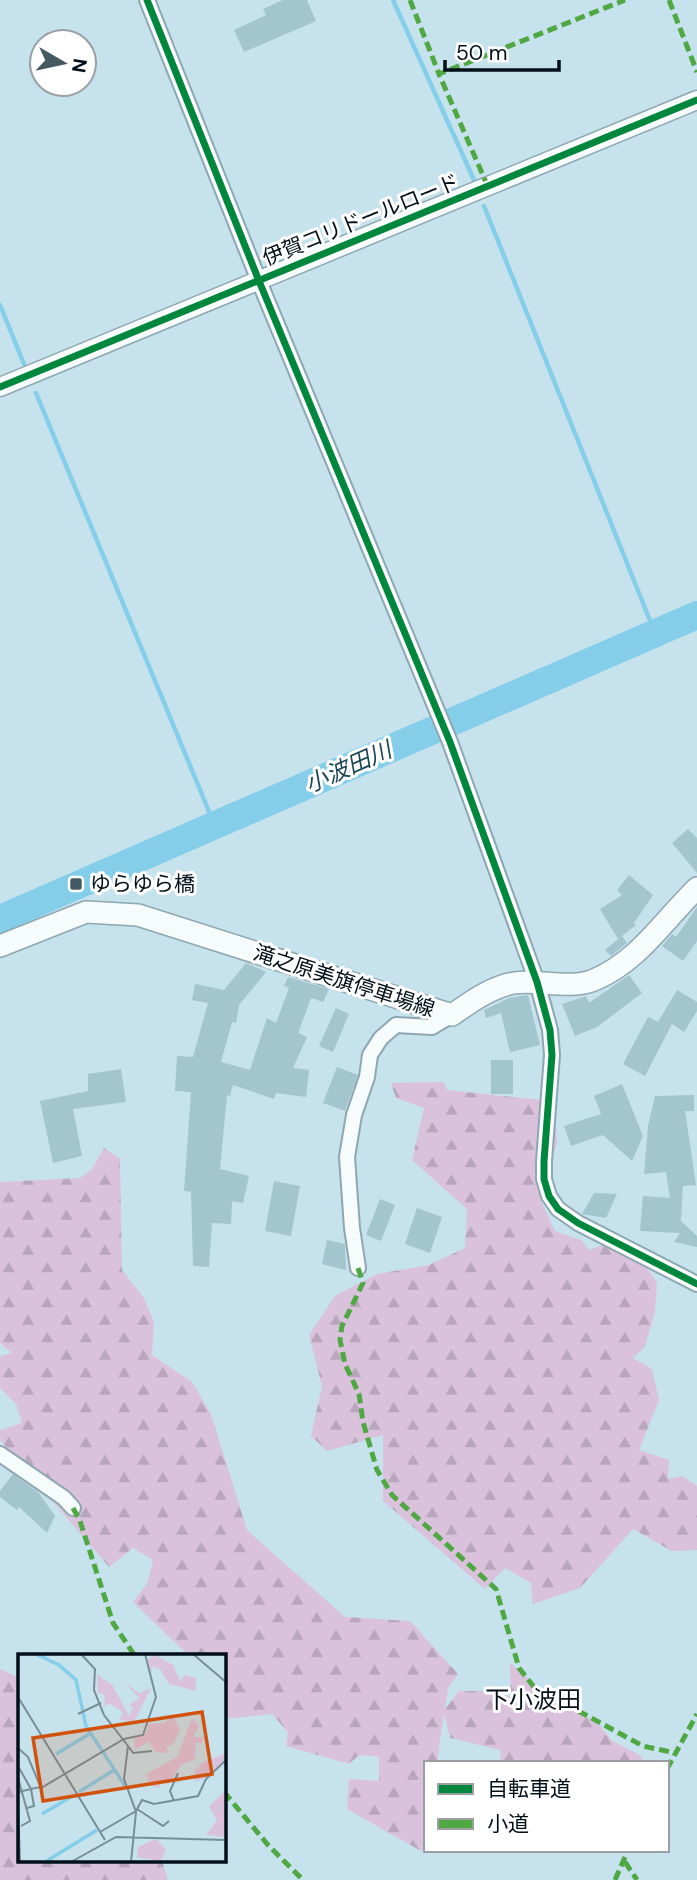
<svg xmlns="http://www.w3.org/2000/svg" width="697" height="1880" font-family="'DM Sans','Noto Sans JP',sans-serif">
  <defs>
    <pattern id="forest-firs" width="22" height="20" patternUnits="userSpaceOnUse" patternTransform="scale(1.75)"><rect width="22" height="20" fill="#dac2dc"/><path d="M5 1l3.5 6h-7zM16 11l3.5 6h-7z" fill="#b9a6bc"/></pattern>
  </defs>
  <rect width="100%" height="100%" fill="#c6e2ed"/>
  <!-- forest -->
  <path fill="url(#forest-firs)" d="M 444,1082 L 447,1090 L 541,1100 L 555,1114 L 557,1142 L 541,1201 L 555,1231 L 581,1240 L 589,1250 L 603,1245 L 645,1266 L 657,1282 L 655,1312 L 645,1347 L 633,1358 L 652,1369 L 659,1400 L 639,1450 L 669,1460 L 668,1479 L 682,1476 L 697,1486 L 697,1550 L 672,1551 L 633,1529 L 580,1588 L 533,1604 L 531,1583 L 505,1568 L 485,1589 L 383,1501 L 383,1435 L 327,1451 L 311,1436 L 322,1386 L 309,1335 L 335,1296 L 377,1274 L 429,1265 L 465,1248 L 467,1209 L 412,1160 L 424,1108 L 396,1098 L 391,1083 Z
    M 104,1148 L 120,1159 L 122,1270 L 144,1298 L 154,1323 L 152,1355 L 192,1382 L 211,1414 L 247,1530 L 345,1617 L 410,1621 L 458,1674 L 448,1688 L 445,1709 L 459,1691 L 486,1691 L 511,1697 L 510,1663 L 550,1697 L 598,1723 L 611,1740 L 643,1757 L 639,1763 L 501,1763 L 500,1750 L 450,1738 L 444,1713 L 437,1763 L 426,1763 L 426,1848 L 421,1851 L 347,1809 L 349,1779 L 379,1781 L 379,1757 L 359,1755 L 349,1764 L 286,1746 L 288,1732 L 272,1714 L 224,1719 L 224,1656 L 189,1656 L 133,1602 L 147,1584 L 153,1560 L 133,1548 L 109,1567 L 0,1440 L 0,1430 L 22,1423 L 16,1404 L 0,1388 L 0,1356 L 12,1353 L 0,1343 L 0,1182 L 80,1178 L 92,1169 Z
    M 0,1669 L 19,1678 L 19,1861 L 162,1861 L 168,1880 L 0,1880 Z"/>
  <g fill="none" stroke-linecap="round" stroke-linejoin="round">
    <!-- stream -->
    <path stroke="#84ceea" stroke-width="4.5" d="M 393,0 L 474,180
      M 484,206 L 655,633
      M 0,305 L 24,364
      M 36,393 L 215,826"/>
    <!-- river -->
    <path stroke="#84ceea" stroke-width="28" d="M 0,919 L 697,615"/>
  </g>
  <!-- building -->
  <path fill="#a3c5cd" d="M 283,0 L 307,0 L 316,21 L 244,52 L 234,30 L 266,15 L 263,9 Z
    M 688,829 L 697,838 L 697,873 L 672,843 Z
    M 629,875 L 653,895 L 634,923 L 636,925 L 618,939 L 600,909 L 622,895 L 617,890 Z
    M 697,907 L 697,941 L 683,961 L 662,946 L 672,934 L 676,937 Z
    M 622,936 L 627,943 L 611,956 L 605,950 Z
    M 246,963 L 266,972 L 239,1005 L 236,1023 L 232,1022 L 221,1062 L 250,1070 L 267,1018 L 276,1023 L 289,988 L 284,986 L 288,977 L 329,989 L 323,1002 L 311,998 L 298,1033 L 307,1037 L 293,1068 L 309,1070 L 306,1097 L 276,1093 L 274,1099 L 233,1085 L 230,1096 L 227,1095 L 220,1169 L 249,1176 L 243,1203 L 232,1201 L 231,1224 L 212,1223 L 209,1267 L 193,1266 L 191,1192 L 184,1191 L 191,1092 L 175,1091 L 177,1056 L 193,1057 L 208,1003 L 192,1000 L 195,984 L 224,990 Z
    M 629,975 L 642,993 L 597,1027 L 575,1036 L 562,1004 L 586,996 L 589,1003 Z
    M 677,990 L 697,1002 L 697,1011 L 684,1032 L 672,1024 L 645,1076 L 623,1064 L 648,1017 L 658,1022 Z
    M 528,995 L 540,1045 L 510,1052 L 501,1013 L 486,1018 L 484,1010 L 509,998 Z
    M 336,1008 L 349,1014 L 333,1052 L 319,1046 Z
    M 491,1060 L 513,1060 L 513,1094 L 491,1094 Z
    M 337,1067 L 358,1075 L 345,1111 L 323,1103 Z
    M 121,1069 L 126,1102 L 73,1109 L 82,1156 L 53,1163 L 40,1101 L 88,1091 L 88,1074 Z
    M 622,1084 L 643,1136 L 632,1161 L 603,1135 L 571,1146 L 564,1126 L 601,1114 L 594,1096 Z
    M 694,1095 L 694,1111 L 685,1111 L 696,1185 L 683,1186 L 681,1221 L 697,1236 L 697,1247 L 674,1242 L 680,1233 L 640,1231 L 643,1196 L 670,1198 L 666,1172 L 644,1174 L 648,1126 L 655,1096 Z
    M 274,1181 L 300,1186 L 291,1236 L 265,1231 Z
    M 594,1193 L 617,1194 L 606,1218 L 582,1214 Z
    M 380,1199 L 395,1205 L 381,1241 L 366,1235 Z
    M 417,1208 L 442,1217 L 430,1253 L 405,1244 Z
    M 327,1240 L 345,1244 L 346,1270 L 322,1264 Z
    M 13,1474 L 39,1493 L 55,1516 L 47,1533 L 19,1507 L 17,1510 L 0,1497 L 0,1491 Z"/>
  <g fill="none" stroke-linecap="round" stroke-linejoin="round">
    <defs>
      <path id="minor" d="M 147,0 L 259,281 L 450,742 L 537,982 L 550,1030 L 552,1055 L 544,1161 L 544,1179 L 549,1196 L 558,1209 L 578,1223 L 697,1284
        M 358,1268 L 352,1228 L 347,1157 L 354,1115 L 367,1077 L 370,1055 L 381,1038 L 396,1025 L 432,1027 L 452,1015
        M 0,1454 L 64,1498 L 73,1508"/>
      <path id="tertiary" d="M 0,387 L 697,100"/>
      <path id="secondary" d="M 0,946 L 86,912 L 138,915 L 452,1015 C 471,1002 491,987 514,983 C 539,979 570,990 594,980 C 638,962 664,920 697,888"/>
    </defs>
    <!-- minor casing -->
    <use href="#minor" stroke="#8ea7b0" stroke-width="18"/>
    <!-- tertiary casing -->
    <use href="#tertiary" stroke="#8ea7b0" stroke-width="21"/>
    <!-- secondary casing -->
    <use href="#secondary" stroke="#8ea7b0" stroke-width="24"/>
    <!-- minor -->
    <use href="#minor" stroke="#f6fbfc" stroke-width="14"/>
    <!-- tertiary -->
    <use href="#tertiary" stroke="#f6fbfc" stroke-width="18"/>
    <!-- secondary -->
    <use href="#secondary" stroke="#f6fbfc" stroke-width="21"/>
    <!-- quiet -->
    <path stroke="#4fa842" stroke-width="5" stroke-dasharray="10 5" stroke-linecap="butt" d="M 410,0 L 439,74
      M 669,0 L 697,72
      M 488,187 L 439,74 L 625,0
      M 358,1268 L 363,1283 L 342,1326 L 340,1340 L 345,1364 L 359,1394 L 363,1422 L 377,1470 L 392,1495 L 496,1589 L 519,1668 L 534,1687 L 643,1746 L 675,1753
      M 73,1508 L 80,1521 L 113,1623 L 135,1656
      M 667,1769 L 697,1714
      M 224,1792 L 268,1845 L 303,1880
      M 625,1862 L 637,1880
      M 615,1880 L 628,1850"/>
    <defs>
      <path id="cycleway" d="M 147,0 L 259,281 L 450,742 L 537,982 L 550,1030 L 552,1055 L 544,1161 L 544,1179 L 549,1196 L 558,1209 L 578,1223 L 697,1284
        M 0,387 L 697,100"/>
    </defs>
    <!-- cycleway casing -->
    <use href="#cycleway" stroke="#fff" stroke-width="11"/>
    <!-- cycleway -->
    <use href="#cycleway" stroke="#00873e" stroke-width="7"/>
  </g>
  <!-- markers -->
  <rect fill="#455963" stroke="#fff" stroke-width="2.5" x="69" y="877" width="14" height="14" rx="3.5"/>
  <g text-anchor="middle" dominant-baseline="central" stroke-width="6" stroke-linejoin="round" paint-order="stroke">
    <!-- street labels -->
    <g font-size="21" fill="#000f18" stroke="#fff">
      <text transform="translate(361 220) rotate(-22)">伊賀コリドールロード</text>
      <text transform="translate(344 981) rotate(18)">滝之原美旗停車場線</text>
    </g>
    <!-- poi labels -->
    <g font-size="21" fill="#000f18" stroke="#fff" text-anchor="start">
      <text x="90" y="884">ゆらゆら橋</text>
    </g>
    <!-- water labels -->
    <g font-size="23" font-style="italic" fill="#1c4655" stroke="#fff">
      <text transform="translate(348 767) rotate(-24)">小波田川</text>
    </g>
    <!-- quarter labels -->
    <g font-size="24" fill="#000f18" stroke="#fff">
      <text x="533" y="1699">下小波田</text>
    </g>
  </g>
  <!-- overview -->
  <g transform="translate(18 1654)">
    <rect width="208" height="208" fill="#c6e2ed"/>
    <path d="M 137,1 L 155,11 L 162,27 L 167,21 L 178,24 L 178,37 L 151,30 L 142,15 L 135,12 L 133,18 L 129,6 ZM 79,20 L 95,32 L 111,62 L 115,54 L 111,51 L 121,44 L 108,30 L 121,39 L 133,34 L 116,68 L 102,66 L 105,58 L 91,49 L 86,53 L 87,41 L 80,39 ZM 155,62 L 162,76 L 155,91 L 149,92 L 150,99 L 137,98 L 131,87 L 117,96 L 116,83 L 128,80 L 131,70 L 146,69 ZM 174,64 L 181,72 L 175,83 L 186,83 L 183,90 L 178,88 L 177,105 L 163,111 L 149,131 L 146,127 L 140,134 L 132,132 L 128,120 L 159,103 ZM 208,99 L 208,105 L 190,122 L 177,128 L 177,117 L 184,109 ZM 208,136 L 208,183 L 188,181 L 199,166 L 191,152 ZM 138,185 L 148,195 L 143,207 L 119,203 L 120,193 Z" fill="#dac2dc"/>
    <path fill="none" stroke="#84ceea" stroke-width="3.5" d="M 18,0 L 41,11 L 58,26 L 68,72 L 107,132M 38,100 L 73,79M 61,138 L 96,116M 24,160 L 56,141M 27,208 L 79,176"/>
    <path fill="none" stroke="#778e98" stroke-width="2" d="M 63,0 L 77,15 L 76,36 L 86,61 L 110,92 L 106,125 L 118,158 L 113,208M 175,0 L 209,29M 0,43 L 87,186M 60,60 L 83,49M 111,93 L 115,99 L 134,97M 0,94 L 10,103 L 23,134 L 106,85 L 125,81 L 138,43 L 127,0M 0,112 L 13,135 L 16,152 L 9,154M 0,124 L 12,167 L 3,172M 0,138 L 22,133M 156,147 L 152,137 L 160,119M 0,150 L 2,208M 119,155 L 145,172 L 151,167M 82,178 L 118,157 L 124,146 L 136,150 L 180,142 L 188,125 L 209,105M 53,208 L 98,183 L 209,186"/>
    <path fill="#d1520d" fill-opacity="0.15" stroke="#d1520d" stroke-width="3.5" d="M 184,58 L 194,120 L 25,147 L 15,84 Z"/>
    <rect width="208" height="208" fill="none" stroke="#000f18" stroke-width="3.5"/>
  </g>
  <!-- legend -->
  <rect x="424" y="1761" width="245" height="91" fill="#ffffff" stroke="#999fa3" stroke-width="2"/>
  <rect x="438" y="1784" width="35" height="10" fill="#00873e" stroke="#999fa3" stroke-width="2"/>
  <text x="487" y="1796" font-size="21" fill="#000f18">自転車道</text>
  <rect x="438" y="1819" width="35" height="10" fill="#4fa842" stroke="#999fa3" stroke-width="2"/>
  <text x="487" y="1831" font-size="21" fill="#000f18">小道</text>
  <!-- north arrow -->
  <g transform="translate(63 63) rotate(99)"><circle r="33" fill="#ffffff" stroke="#999fa3" stroke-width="2"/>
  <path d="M0-5L12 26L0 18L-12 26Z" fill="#455963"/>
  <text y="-10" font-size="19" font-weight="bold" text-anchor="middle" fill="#000f18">N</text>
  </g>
  <!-- scale -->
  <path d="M445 60v10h114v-10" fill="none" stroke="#000f18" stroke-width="3.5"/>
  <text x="456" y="60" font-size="21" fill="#000f18" stroke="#ffffff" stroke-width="5" paint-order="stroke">50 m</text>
</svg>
